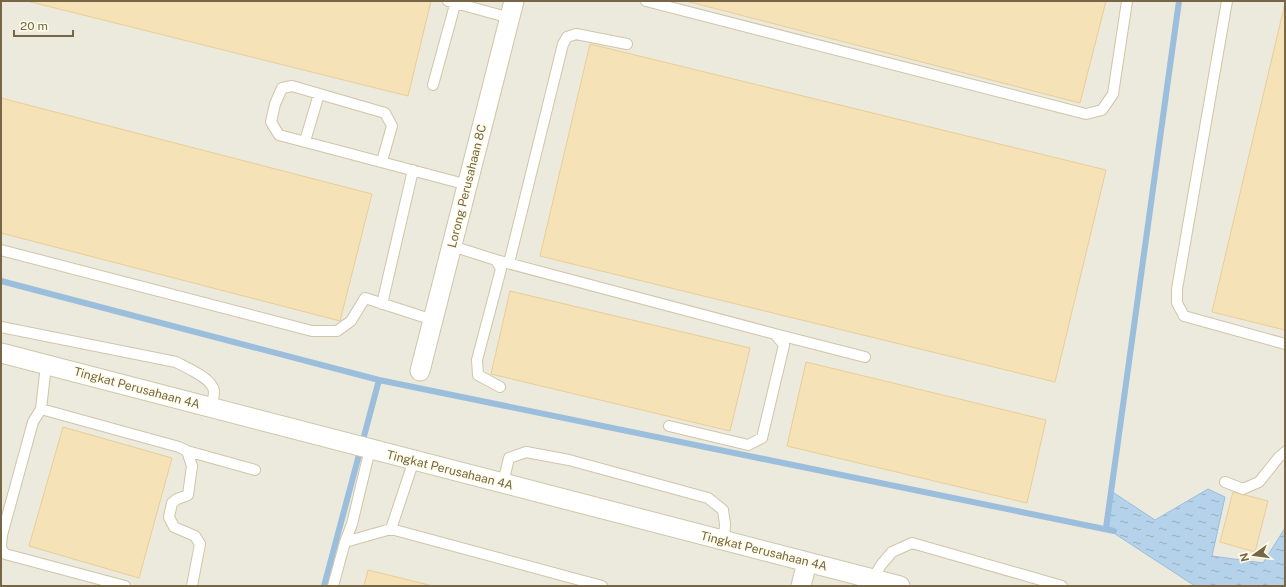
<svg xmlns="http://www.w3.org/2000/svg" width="1286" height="587" font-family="'Public Sans',sans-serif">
  <defs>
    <pattern id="water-ripples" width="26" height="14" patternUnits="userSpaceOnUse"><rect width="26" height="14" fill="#b4d2e9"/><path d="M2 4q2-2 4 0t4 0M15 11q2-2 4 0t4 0" fill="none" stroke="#97aebf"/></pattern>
  </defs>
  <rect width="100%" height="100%" fill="#fefbe1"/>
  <!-- industrial -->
  <path fill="#ece9dd" d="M 1,1 L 1285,1 L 1285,586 L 1,586 Z"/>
  <!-- water -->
  <path fill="url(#water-ripples)" stroke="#9abedb" d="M 1208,489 L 1225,497 L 1212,556 L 1263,563 L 1285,528 L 1285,586 L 1195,586 L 1106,528 L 1111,491 L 1155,520 Z"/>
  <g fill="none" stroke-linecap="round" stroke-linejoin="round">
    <!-- stream -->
    <path stroke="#9abedb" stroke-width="6" d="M 1,281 L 379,380 L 1114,531
      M 1106,528 L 1179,1
      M 324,586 L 379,380"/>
  </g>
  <!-- building -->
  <path fill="#f6e2b7" stroke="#e9ce96" d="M 27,1 L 431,1 L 408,96 Z
    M 686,1 L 1106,1 L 1080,103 Z
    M 1285,3 L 1285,330 L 1212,312 Z
    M 590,44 L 1106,170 L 1055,382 L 540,256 Z
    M 1,98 L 372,194 L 340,321 L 1,233 Z
    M 510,291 L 750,348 L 730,431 L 491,374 Z
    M 806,362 L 1046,420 L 1027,503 L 787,446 Z
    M 63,427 L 172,458 L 139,578 L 29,546 Z
    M 1233,492 L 1268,501 L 1255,552 L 1220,542 Z
    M 368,570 L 433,586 L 364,586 Z"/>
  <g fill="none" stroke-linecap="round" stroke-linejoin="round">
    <defs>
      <path id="lane" d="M 448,1 L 510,18
        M 646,1 L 1086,114 L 1102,110 L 1113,94 L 1127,1
        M 1227,1 L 1177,289 L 1177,303 L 1184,316 L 1285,344
        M 433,85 L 456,1
        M 305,141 L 319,94
        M 382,161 L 392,126 L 385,113 L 292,86 L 282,88 L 275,104 L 271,122 L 279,135 L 468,185
        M 452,246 L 496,260 L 501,269 L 477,360 L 478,375 L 500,387
        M 1,250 L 312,331 L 337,331 L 351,321 L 365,298 L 433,320
        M 496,260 L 775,334 L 784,345 L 762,438 L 748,445 L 669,426
        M 509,263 L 563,44 L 567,37 L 576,34 L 627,44
        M 382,304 L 413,170
        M 1,327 L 176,362 C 187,368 212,378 214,391 C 214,397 212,403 212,408
        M 775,334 L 865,357
        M 41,409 L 179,447 L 187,451 L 192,466 L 188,495 L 177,499 L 172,503 L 169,517 L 174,527 L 195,536 L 200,544 L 192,586
        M 187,451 L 255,470
        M 1225,482 L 1243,489 L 1259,482 L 1279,457 L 1285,452
        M 503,483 L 509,458 L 526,452 L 569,460 L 708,498 L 723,510 L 725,524 L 724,541
        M 391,529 L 414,460
        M 345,542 L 352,524 L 370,449
        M 1,546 L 2,535 L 33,422 L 41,409 L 46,365
        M 1,548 L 5,554 L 125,586
        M 873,579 L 881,565 L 892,552 L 912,543 L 1062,586
        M 333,586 L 345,542 L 391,529 L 602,586"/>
      <path id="street" d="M 1,353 L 900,586
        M 420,371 L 514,1
        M 801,586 L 807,562"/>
    </defs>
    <!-- lane casing -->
    <use href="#lane" stroke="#d0c5a7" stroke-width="12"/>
    <!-- street casing -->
    <use href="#street" stroke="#d0c5a7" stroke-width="21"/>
    <!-- lane -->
    <use href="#lane" stroke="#fff" stroke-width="10"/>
    <!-- street -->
    <use href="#street" stroke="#fff" stroke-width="19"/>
  </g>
  <g text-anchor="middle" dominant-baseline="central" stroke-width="3" stroke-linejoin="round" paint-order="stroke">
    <!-- street labels -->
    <g font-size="12" fill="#776646" stroke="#fffde9">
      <text transform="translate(467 186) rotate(-76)">Lorong Perusahaan 8C</text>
      <text transform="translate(137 388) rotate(15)">Tingkat Perusahaan 4A</text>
      <text transform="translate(450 470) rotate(14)">Tingkat Perusahaan 4A</text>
      <text transform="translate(764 551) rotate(14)">Tingkat Perusahaan 4A</text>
    </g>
  </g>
  <!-- border -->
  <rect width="1286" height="587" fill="none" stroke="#776646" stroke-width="4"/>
  <!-- north arrow -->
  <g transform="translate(1254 555) rotate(256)" stroke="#fffde9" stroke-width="3" paint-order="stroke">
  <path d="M0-3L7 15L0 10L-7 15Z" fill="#776646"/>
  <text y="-6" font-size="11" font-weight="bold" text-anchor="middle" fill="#776646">N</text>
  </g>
  <!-- scale -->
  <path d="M14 30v6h59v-6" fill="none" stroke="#776646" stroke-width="2"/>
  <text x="20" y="30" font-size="12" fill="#776646" stroke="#fffde9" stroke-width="3" paint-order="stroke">20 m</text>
</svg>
